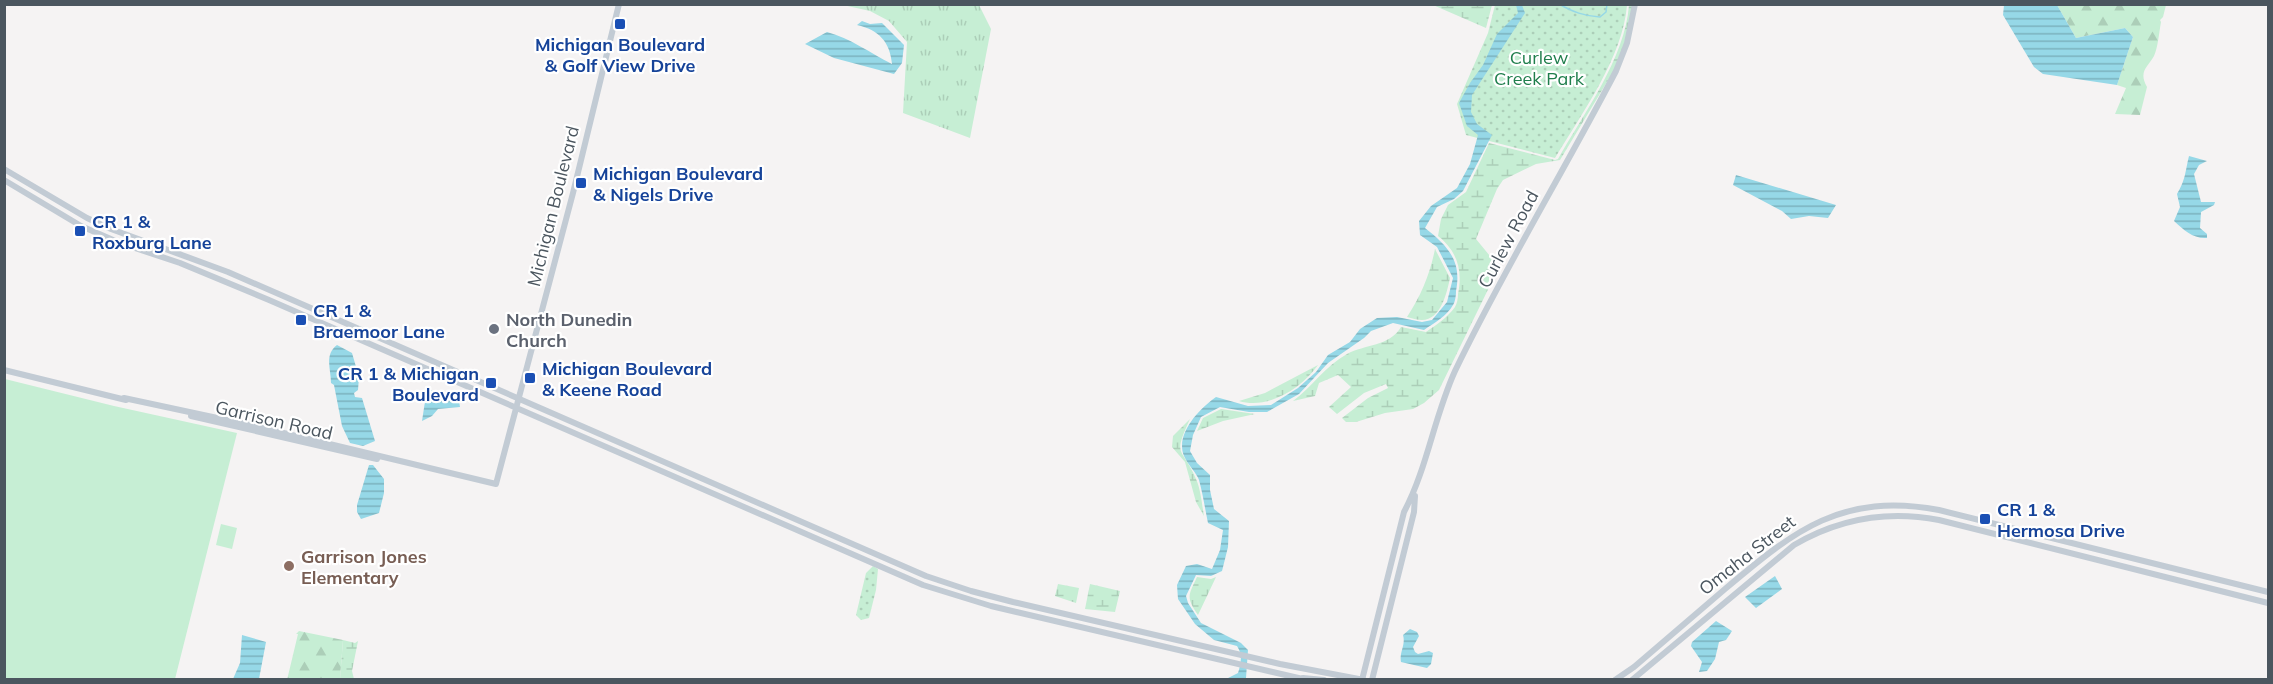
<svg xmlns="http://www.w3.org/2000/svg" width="2273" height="684" font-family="Mulish,sans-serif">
  <defs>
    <pattern id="grass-tufts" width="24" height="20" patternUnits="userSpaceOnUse" patternTransform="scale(1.5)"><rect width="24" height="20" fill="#c6eed4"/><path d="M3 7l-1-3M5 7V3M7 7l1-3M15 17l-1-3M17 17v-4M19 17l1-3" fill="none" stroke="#acceb8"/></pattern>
    <pattern id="forest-firs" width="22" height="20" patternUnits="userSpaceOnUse" patternTransform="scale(1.5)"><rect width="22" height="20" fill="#c6eed4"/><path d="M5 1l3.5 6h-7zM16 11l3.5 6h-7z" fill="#acceb8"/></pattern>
    <pattern id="wetland-marsh" width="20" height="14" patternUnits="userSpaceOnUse" patternTransform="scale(1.5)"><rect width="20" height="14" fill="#c6eed4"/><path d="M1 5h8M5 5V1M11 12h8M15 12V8" fill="none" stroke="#acceb8"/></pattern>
    <pattern id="park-dots" width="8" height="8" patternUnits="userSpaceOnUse" patternTransform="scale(1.5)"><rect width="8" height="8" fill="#c6eed4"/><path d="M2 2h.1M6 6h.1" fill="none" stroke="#acceb8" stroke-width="1.8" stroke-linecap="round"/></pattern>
    <pattern id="water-rules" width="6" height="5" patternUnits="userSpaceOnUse" patternTransform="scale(1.5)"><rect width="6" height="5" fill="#96d8e7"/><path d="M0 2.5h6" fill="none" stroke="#7cb2be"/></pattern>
  </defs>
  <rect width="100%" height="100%" fill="#f5f3f3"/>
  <!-- grass -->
  <path fill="url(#grass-tufts)" d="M 843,5 L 979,5 L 991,29 L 970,138 L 903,113 L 907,42 L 889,21 L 870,11 Z"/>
  <!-- forest -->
  <path fill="url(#forest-firs)" d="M 2057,5 L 2166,5 L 2163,17 L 2160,20 L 2161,22 C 2159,33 2158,47 2154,56 C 2148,67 2138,71 2147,87 L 2140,115 L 2115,114 L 2126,88 L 2117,85 L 2133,37 L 2125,28 L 2076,38 Z
    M 299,631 L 343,640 L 340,679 L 287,680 L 298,634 L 296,634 Z"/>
  <!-- wetland -->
  <path fill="url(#wetland-marsh)" d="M 1433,5 L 1492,5 L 1486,28 Z
    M 1629,5 L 1633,5 L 1625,42 L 1613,72 L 1560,160 L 1536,164 L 1503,180 L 1497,189 L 1476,239 L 1499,267 L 1439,390 L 1424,403 L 1413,409 L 1385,413 L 1356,422 L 1346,422 L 1342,418 L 1368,398 L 1388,388 L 1386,384 L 1364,393 L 1337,414 L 1329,407 L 1351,387 L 1338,375 L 1319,383 L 1315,396 L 1293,401 C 1312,387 1325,366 1347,354 C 1365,344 1389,347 1401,327 L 1426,332 C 1436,325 1447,318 1455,307 C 1457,303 1458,299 1458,294 C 1463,270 1457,251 1438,236 L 1441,219 L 1448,205 L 1466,192 L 1489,143 L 1555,160 L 1558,159 C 1584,113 1625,58 1629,5 Z
    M 1435,249 L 1450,278 C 1447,292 1441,320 1422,320 C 1417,320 1412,318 1407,317 C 1421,296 1430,274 1435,249 Z
    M 1318,365 C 1302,388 1268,410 1239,401 L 1265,393 Z
    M 1221,409 L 1255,414 L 1223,421 L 1197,431 L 1203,418 Z
    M 1190,419 C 1172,458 1182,446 1196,479 C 1201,490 1202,505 1204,516 L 1196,502 L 1185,462 L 1172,447 L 1173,436 Z
    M 1197,577 L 1211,579 L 1216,577 L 1198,615 C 1186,597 1188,596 1197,577 Z
    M 1058,584 L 1079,588 L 1076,603 L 1055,596 Z
    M 1090,584 L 1120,591 L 1115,612 L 1085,609 Z
    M 343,640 L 355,643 L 358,641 L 352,671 L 354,679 L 340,679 Z"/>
  <!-- park -->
  <path fill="url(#park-dots)" d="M 1495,5 L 1627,5 C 1623,57 1582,113 1555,158 L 1466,135 L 1457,104 L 1488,33 Z
    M 873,566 L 878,569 L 876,590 L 869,618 L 861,620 L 856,615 L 866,573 Z"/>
  <!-- pitch -->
  <path fill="#c6eed4" d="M 5,379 L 114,406 L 237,433 L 175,679 L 5,679 Z
    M 221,524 L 237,528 L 232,549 L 216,545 Z"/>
  <!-- water -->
  <path fill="url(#water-rules)" d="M 1516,5 L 1522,5 L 1525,13 L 1472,95 L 1471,112 L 1477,124 L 1492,135 L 1463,191 L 1454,199 L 1437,207 L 1425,228 C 1448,246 1462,261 1456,291 C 1456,296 1455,302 1453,305 C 1447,316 1434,323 1424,330 L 1393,323 L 1371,331 L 1364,338 L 1328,363 L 1299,394 L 1267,412 L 1249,412 L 1220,407 L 1201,417 L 1193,435 L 1190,451 L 1197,463 L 1210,475 L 1210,490 L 1214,509 L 1229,521 L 1228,547 L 1222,571 L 1211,576 L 1196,575 L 1186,596 L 1188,603 L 1201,623 L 1241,643 L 1248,650 L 1246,678 L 1226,679 L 1238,673 C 1241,663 1243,655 1237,646 L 1214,640 L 1195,624 L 1178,599 L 1177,585 L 1186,566 L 1197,564 L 1212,569 L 1220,550 L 1223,530 L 1208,523 C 1205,509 1203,494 1199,480 C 1196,472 1188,465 1184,456 C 1175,434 1199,409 1216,397 L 1248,406 L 1271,405 L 1298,388 L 1316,372 L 1328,355 L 1350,342 L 1360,329 L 1377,318 L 1397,317 L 1422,322 L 1432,320 L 1447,302 L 1453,278 L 1437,247 L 1420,235 L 1419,221 L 1431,206 L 1457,188 L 1470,164 L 1478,135 L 1467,126 L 1459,103 L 1470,83 L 1483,65 L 1497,34 L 1518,13 Z
    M 2004,5 L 2057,5 L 2076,38 L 2125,28 L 2133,37 L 2117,85 L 2043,74 L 2034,67 L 2003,15 Z
    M 862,21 L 870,24 L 882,23 L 904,45 L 902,63 L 894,74 L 834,58 L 805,44 L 827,32 C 850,38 870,53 892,64 C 890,42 879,30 857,25 Z
    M 2189,156 L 2207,161 L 2199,165 L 2194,174 L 2201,202 L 2215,202 L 2214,205 L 2201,212 L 2200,228 L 2207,234 L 2207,238 C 2193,239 2184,230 2174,221 L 2180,207 L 2177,194 C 2186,179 2185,172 2189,156 Z
    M 1736,175 L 1836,205 L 1828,218 L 1809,216 L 1791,219 L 1782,211 L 1733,185 Z
    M 337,345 L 352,353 L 359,377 L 358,390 L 354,393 L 355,397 L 362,398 L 375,441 L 363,446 L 350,443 L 342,426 L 334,385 L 331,383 C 331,369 324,355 337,345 Z
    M 430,389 L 441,397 L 459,401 L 460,407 L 438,409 L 432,416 L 422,421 L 426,395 Z
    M 369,465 L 373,465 L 384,479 L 384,493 L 379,513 L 361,519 L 357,512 L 357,505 Z
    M 1775,576 L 1782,589 L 1756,608 L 1745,597 Z
    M 1716,621 L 1732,631 L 1726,640 L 1719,642 L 1715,659 L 1707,671 L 1699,672 L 1702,662 L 1691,646 L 1692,642 Z
    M 1410,629 L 1417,632 L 1419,636 L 1413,647 L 1415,652 L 1418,654 L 1429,651 L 1433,653 L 1431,664 L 1427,668 L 1401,662 C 1399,652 1406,645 1403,635 Z
    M 242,635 L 266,642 L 259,679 L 233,679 L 240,663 Z"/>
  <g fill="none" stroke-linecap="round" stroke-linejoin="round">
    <!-- stream -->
    <path stroke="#96d8e7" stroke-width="1.5" d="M 1559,4 C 1573,12 1584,16 1600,17 L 1606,12 L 1607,4"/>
    <!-- secondary -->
    <path stroke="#c2cbd4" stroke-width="6" d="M 4,169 L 87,218 L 111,229 L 228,272 L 926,576 L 971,591 L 1013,602 L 1280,664 L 1364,680
      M 4,180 L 81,226 L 120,243 L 180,263 L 269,300 L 923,585 L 991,606 L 1307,680
      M 4,370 L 126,400
      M 124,398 L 250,425 L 496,484 L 573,193 L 619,4
      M 191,416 L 377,459
      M 1303,678 L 1324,680
      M 1362,680 L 1404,512 C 1427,469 1434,417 1455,371 C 1504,269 1564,171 1616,71 L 1627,43 L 1635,4
      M 1372,680 L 1414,512 L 1415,496
      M 1615,680 L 1634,667 C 1664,641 1695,615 1725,589 C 1795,530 1842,492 1939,510 L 2268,592
      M 1632,680 L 1794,545 C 1840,518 1887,510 1939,520 L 2268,603"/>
  </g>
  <!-- markers -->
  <g fill="#1a4fb4" stroke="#fff" stroke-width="2">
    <rect x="614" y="18" width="12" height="12" rx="3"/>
    <rect x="575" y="177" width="12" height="12" rx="3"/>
    <rect x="74" y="225" width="12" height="12" rx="3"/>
    <rect x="295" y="314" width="12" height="12" rx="3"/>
    <rect x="524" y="372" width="12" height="12" rx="3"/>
    <rect x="485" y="377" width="12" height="12" rx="3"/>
    <rect x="1979" y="513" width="12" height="12" rx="3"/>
  </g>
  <circle fill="#6b7280" stroke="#fff" stroke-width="2" cx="494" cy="329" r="6"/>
  <circle fill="#8d6e63" stroke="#fff" stroke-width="2" cx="289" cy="566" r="6"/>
  <g text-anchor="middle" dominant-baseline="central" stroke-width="4.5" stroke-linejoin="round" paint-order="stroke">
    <!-- transit labels -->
    <g font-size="18" font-weight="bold" fill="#164399" stroke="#fff" text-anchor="start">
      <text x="620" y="44" text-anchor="middle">Michigan Boulevard<tspan x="620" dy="21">&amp; Golf View Drive</tspan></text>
      <text x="593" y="173">Michigan Boulevard<tspan x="593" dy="21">&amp; Nigels Drive</tspan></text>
      <text x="92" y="221">CR 1 &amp;<tspan x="92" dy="21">Roxburg Lane</tspan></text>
      <text x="313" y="310">CR 1 &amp;<tspan x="313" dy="21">Braemoor Lane</tspan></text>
      <text x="542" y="368">Michigan Boulevard<tspan x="542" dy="21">&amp; Keene Road</tspan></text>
      <text x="479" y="373" text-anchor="end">CR 1 &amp; Michigan<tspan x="479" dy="21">Boulevard</tspan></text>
      <text x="1997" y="509">CR 1 &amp;<tspan x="1997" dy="21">Hermosa Drive</tspan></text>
    </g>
    <!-- park labels -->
    <g font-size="18" fill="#1f7e4c" stroke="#fff">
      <text x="1539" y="57">Curlew<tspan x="1539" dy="21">Creek Park</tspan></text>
    </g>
    <!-- street labels -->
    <g font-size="18" fill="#4b565f" stroke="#fff">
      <text transform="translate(553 206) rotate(-76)">Michigan Boulevard</text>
      <text transform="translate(1508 239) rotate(-62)">Curlew Road</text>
      <text transform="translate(274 420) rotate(13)">Garrison Road</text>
      <text transform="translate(1747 555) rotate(-38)">Omaha Street</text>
    </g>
    <!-- worship labels -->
    <g font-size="18" font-weight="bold" fill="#5b616d" stroke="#fff" text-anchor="start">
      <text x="506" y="319">North Dunedin<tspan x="506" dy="21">Church</tspan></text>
    </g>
    <!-- education labels -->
    <g font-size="18" font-weight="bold" fill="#785e54" stroke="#fff" text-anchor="start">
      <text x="301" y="556">Garrison Jones<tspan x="301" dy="21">Elementary</tspan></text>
    </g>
  </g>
  <!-- border -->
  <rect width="2273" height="684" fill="none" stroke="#4b565f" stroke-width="12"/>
</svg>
